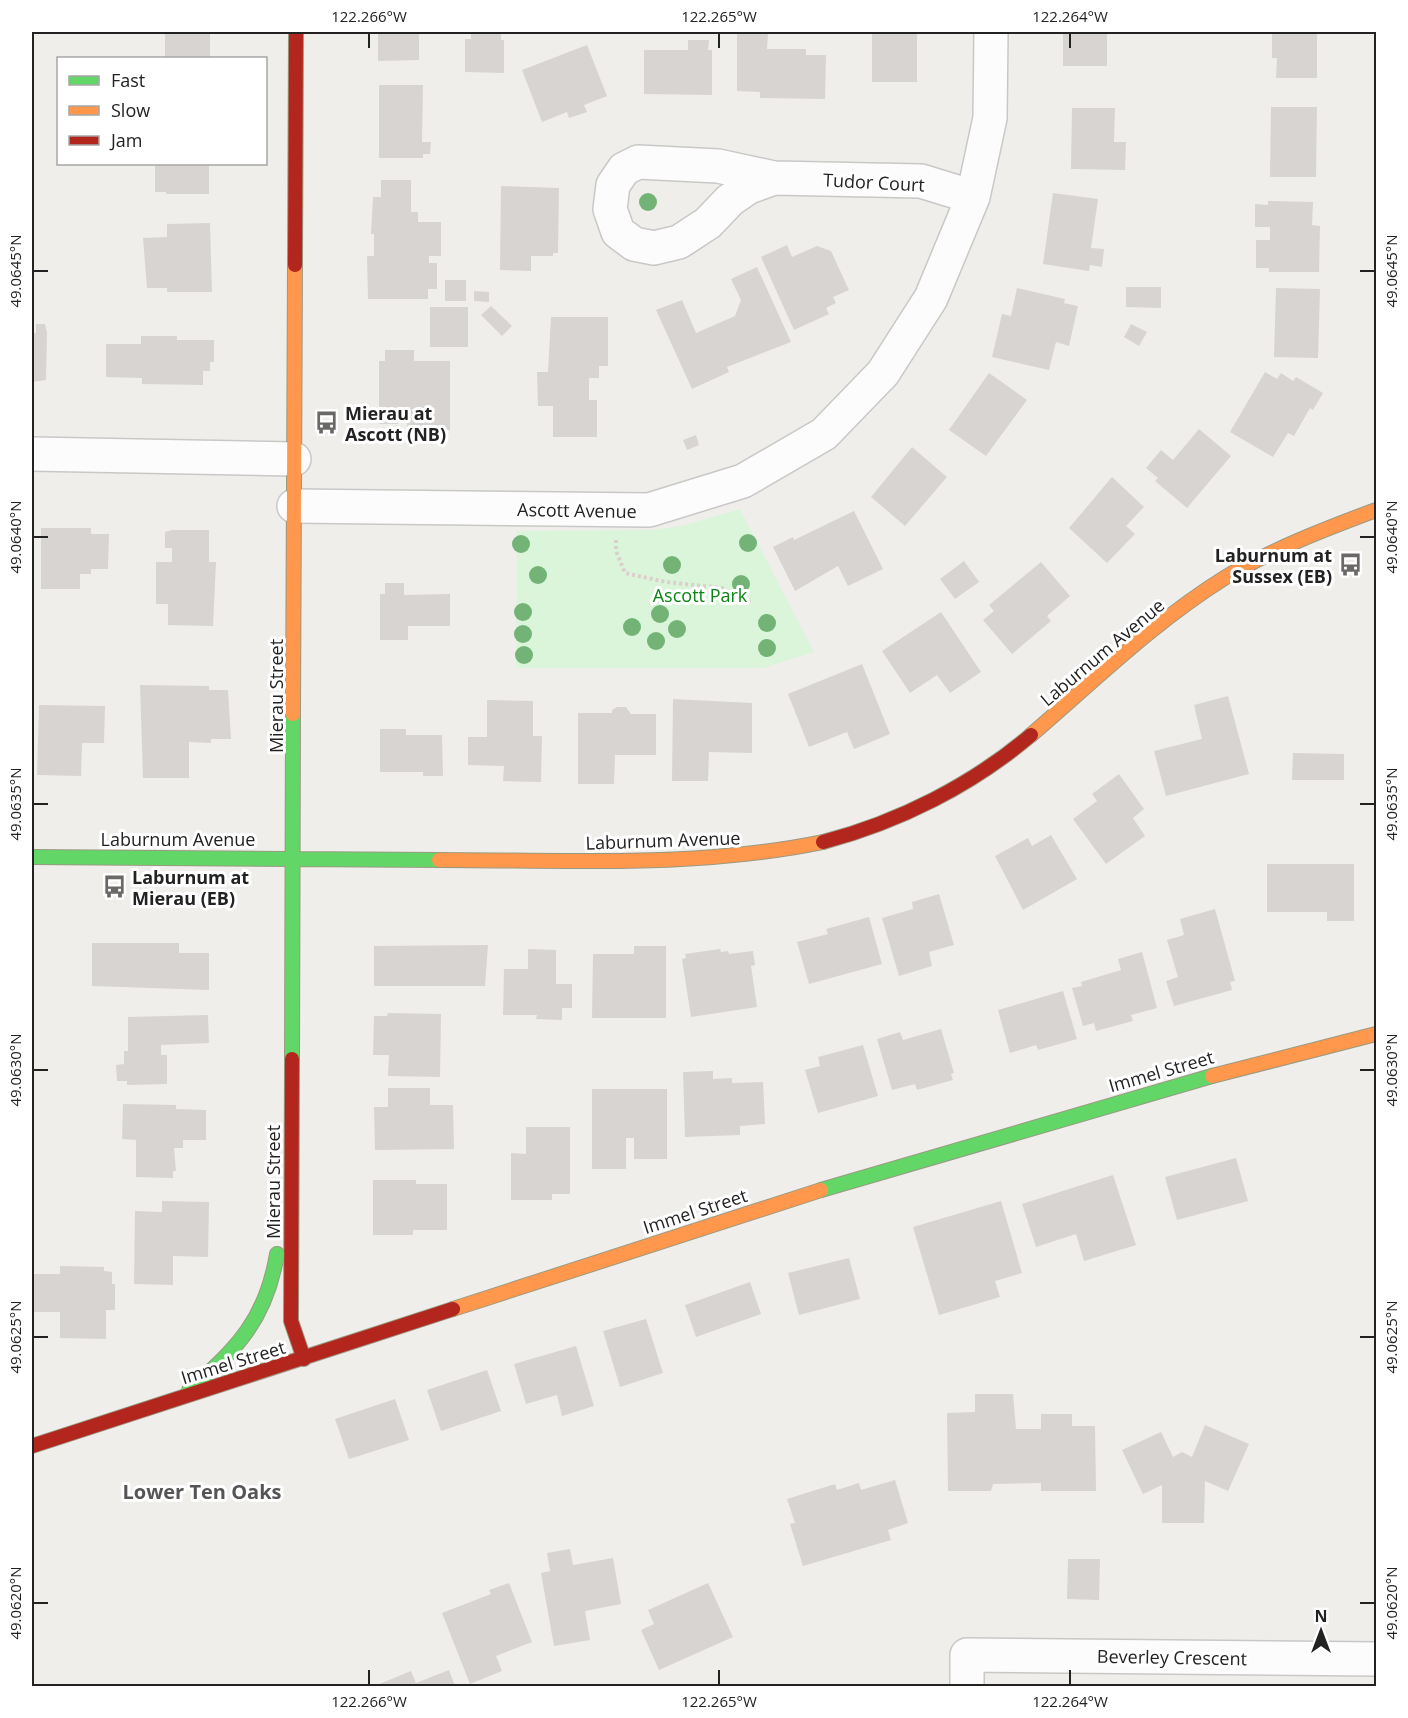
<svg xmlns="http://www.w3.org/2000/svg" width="1408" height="1718" font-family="'Open Sans',sans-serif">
  <rect width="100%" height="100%" fill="#f0eeeb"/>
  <!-- park -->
  <path fill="#daf5da" d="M 740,509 L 814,652 L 763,668 L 516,668 L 517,531 L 652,530 L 681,526 Z"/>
  <!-- building -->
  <path fill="#d7d4d2" d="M 378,32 L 419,32 L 419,60 L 378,61 Z
    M 471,32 L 501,32 L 501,40 L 504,40 L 504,73 L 465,72 L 465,39 L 471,39 Z
    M 872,32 L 917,32 L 917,82 L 872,82 Z
    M 1063,32 L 1107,32 L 1107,66 L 1063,66 Z
    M 1272,32 L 1317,32 L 1317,78 L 1276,78 L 1277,58 L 1272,58 Z
    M 165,33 L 210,33 L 210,58 L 165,58 Z
    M 737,34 L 768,34 L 767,49 L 806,49 L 806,55 L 826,55 L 825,99 L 760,98 L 760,92 L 737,91 Z
    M 688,40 L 709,40 L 708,50 L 712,50 L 712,95 L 644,94 L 644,50 L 688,50 Z
    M 587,45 L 607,96 L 584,105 L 587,112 L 569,118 L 567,112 L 542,122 L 522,70 Z
    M 379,85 L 423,85 L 422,142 L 431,142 L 430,154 L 423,154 L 423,158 L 379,158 Z
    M 1271,107 L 1317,107 L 1316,177 L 1270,177 Z
    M 1072,108 L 1115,108 L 1114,142 L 1126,142 L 1125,170 L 1071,169 Z
    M 167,164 L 209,164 L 209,194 L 166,194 L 166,192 L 155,192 L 155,166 Z
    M 381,180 L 411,180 L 411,212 L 418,212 L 418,222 L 441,222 L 441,256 L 429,256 L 429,263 L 437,263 L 437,289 L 428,289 L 428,299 L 368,299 L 367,256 L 374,256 L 374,234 L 371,234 L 373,197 L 381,197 Z
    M 501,186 L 559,188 L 558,253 L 553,253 L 553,256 L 531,256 L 531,271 L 500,270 Z
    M 1053,193 L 1098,199 L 1091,248 L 1104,249 L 1102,267 L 1090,265 L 1089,271 L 1043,264 Z
    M 1268,201 L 1313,202 L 1312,225 L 1320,226 L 1319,272 L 1269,272 L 1269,268 L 1256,268 L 1256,240 L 1270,240 L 1270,227 L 1255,227 L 1255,204 L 1268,205 Z
    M 210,223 L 212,292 L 167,292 L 167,288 L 147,288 L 143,238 L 167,237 L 167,224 Z
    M 787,245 L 792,257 L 817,246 L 831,251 L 849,290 L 833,297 L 836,303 L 826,308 L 829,314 L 794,330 L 761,257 Z
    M 757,267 L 791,342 L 727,367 L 729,372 L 692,389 L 656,310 L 682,300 L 696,333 L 735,316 L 741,300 L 731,279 Z
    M 445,280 L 466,280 L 466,301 L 445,301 Z
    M 1126,287 L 1161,287 L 1161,308 L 1126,307 Z
    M 1017,288 L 1065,299 L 1064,303 L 1078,306 L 1069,346 L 1056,342 L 1049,370 L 992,357 L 1002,314 L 1011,316 Z
    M 1276,288 L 1320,289 L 1318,358 L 1274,357 Z
    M 474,291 L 489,292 L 489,302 L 474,301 Z
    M 491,306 L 512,326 L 502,336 L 481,315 Z
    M 430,307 L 468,307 L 468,347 L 430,347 Z
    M 551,317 L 608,317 L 608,366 L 599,366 L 599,378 L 589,378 L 589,400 L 597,400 L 597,437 L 553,437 L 553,406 L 538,406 L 537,372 L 548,372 Z
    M 36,324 L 45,324 L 47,333 L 46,380 L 32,382 L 32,333 L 36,333 Z
    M 1131,324 L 1147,332 L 1139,346 L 1124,337 Z
    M 141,336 L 177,336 L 177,340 L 214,340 L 214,362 L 210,362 L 210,371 L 203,371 L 203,385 L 142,384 L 142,378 L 106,377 L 106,344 L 141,344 Z
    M 385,350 L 414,350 L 414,361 L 450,361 L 450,430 L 407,430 L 407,414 L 398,414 L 398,424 L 379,424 L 379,361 L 385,361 Z
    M 1265,372 L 1277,379 L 1281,373 L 1293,381 L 1296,377 L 1323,393 L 1313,410 L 1310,408 L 1294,436 L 1288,433 L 1273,457 L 1230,432 Z
    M 989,373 L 1027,400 L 986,456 L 949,430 Z
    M 1199,429 L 1231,456 L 1187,508 L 1155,481 L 1158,478 L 1146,468 L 1161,450 L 1173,460 Z
    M 696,435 L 699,445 L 687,450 L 683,440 Z
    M 912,447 L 947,477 L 905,526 L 871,497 Z
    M 1112,477 L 1144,507 L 1126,526 L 1135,534 L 1107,563 L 1069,528 Z
    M 854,511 L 883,569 L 848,586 L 838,566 L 795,591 L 773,547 L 793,537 L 794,540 Z
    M 41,528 L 91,528 L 91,534 L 109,534 L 108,569 L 91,569 L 91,574 L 80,574 L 80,589 L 41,589 Z
    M 172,530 L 209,530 L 209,562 L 216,562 L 213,626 L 168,625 L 168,604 L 156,604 L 156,562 L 172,562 L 172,548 L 165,548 L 165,532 Z
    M 964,561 L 979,582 L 955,599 L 940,579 Z
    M 1041,562 L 1070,596 L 1047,616 L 1051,621 L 1012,654 L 983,620 L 994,611 L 989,605 Z
    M 385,583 L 404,583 L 404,595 L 450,594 L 450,626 L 408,626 L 408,640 L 380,640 L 380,594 L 385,594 Z
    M 941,612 L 981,672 L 950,693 L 937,675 L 910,693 L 882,651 Z
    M 862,664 L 890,734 L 854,749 L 847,732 L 809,747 L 788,694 Z
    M 140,685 L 209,686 L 209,690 L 228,690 L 231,739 L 211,739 L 211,743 L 189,742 L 189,778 L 143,778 Z
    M 1228,696 L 1249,774 L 1166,796 L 1154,751 L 1202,739 L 1194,705 Z
    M 673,699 L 752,703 L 752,753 L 709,752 L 708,781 L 672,781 Z
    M 487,700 L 533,701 L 533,736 L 542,736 L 541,782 L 503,781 L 504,766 L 468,765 L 468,737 L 487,737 Z
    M 39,705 L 105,706 L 104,743 L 82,743 L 81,776 L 37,775 Z
    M 617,707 L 626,707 L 631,714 L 656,714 L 656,755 L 615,755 L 614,784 L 578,784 L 578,713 L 612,713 L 612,710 Z
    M 380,729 L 406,729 L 406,735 L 442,735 L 443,776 L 423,776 L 423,772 L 380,772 Z
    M 1293,753 L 1344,754 L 1344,780 L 1292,780 Z
    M 1119,774 L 1144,809 L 1133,818 L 1145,836 L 1106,864 L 1073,819 L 1097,801 L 1092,794 Z
    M 1051,835 L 1077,879 L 1023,910 L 995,856 L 1028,838 L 1032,846 Z
    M 1267,864 L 1354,864 L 1354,921 L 1327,921 L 1327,912 L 1267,912 Z
    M 939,894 L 954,945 L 929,952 L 932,966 L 899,976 L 882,918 L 913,909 L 912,902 Z
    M 1215,909 L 1235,981 L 1230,982 L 1232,990 L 1174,1006 L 1166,981 L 1178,977 L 1167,940 L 1184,935 L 1180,919 Z
    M 869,917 L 882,964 L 809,984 L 797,942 L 828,934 L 826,929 Z
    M 92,943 L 179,943 L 179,953 L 209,953 L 209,990 L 92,986 Z
    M 488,945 L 485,986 L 374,986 L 374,946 Z
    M 634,946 L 666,946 L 666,1018 L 592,1018 L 593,954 L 634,954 Z
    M 528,949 L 556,950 L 556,984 L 572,984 L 572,1008 L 562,1008 L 562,1020 L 536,1019 L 537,1015 L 503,1015 L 504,969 L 528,969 Z
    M 720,949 L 721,952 L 728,951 L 729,954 L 753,951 L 755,965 L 751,966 L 757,1007 L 691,1017 L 682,959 L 686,958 L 685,954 Z
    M 1142,952 L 1157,1008 L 1131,1015 L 1133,1021 L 1096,1031 L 1094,1023 L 1083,1026 L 1072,988 L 1082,986 L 1081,982 L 1121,970 L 1118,959 Z
    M 1063,991 L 1077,1039 L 1038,1050 L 1036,1045 L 1010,1053 L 998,1010 Z
    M 388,1013 L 441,1014 L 440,1077 L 388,1076 L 389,1055 L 373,1055 L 374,1016 L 387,1016 Z
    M 208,1015 L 209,1043 L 161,1045 L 161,1055 L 167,1055 L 167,1084 L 127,1085 L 127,1081 L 117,1081 L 116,1065 L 124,1064 L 124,1051 L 128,1051 L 128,1017 Z
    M 941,1029 L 954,1073 L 951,1074 L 953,1080 L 917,1090 L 915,1084 L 892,1090 L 877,1039 L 900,1032 L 903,1040 Z
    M 863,1045 L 878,1096 L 818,1113 L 805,1070 L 820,1066 L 818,1057 Z
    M 713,1071 L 713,1079 L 732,1078 L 732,1083 L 763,1082 L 765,1124 L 740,1126 L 740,1135 L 685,1137 L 683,1072 Z
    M 388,1088 L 430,1088 L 430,1105 L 453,1105 L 454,1149 L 375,1150 L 374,1107 L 388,1107 Z
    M 592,1089 L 667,1089 L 667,1159 L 634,1159 L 634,1138 L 626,1138 L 626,1169 L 592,1169 Z
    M 123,1104 L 176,1105 L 176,1109 L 206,1110 L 206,1140 L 183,1140 L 183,1148 L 174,1148 L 176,1171 L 173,1171 L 173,1178 L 136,1177 L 136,1140 L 122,1139 Z
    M 526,1127 L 570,1127 L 570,1194 L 552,1194 L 552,1200 L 511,1200 L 511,1153 L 526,1154 Z
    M 1236,1158 L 1248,1201 L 1177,1220 L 1165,1177 Z
    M 1113,1175 L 1136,1245 L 1084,1261 L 1076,1234 L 1036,1247 L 1022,1204 Z
    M 373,1180 L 416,1180 L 416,1184 L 447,1184 L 447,1230 L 413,1230 L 413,1235 L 373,1235 Z
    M 162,1201 L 209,1202 L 208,1257 L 173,1256 L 173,1285 L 134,1284 L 135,1211 L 162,1212 Z
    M 1001,1201 L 1022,1273 L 995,1281 L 1000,1297 L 939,1315 L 913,1227 Z
    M 849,1258 L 860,1299 L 799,1315 L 788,1273 Z
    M 60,1266 L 104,1267 L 104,1271 L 112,1272 L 112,1284 L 115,1284 L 115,1310 L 106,1310 L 106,1339 L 60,1338 L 60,1312 L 32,1312 L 32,1274 L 60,1274 Z
    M 750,1282 L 761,1314 L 696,1337 L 685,1305 Z
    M 646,1319 L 663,1373 L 620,1387 L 603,1331 Z
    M 576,1346 L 594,1406 L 562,1416 L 557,1395 L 526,1404 L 514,1364 Z
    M 487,1370 L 501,1411 L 441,1431 L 427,1390 Z
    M 975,1394 L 1013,1394 L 1016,1429 L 1041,1429 L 1041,1414 L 1072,1414 L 1072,1426 L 1095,1426 L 1096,1491 L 1041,1491 L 1041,1483 L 993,1484 L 991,1491 L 948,1491 L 947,1413 L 975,1412 Z
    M 395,1399 L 409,1440 L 349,1459 L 335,1419 Z
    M 1205,1425 L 1249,1444 L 1228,1491 L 1205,1481 L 1204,1523 L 1162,1523 L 1162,1485 L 1143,1494 L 1122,1450 L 1161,1432 L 1173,1457 L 1182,1452 L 1192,1457 Z
    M 895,1480 L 908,1523 L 888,1530 L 891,1540 L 803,1566 L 790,1524 L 795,1523 L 787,1499 L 835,1484 L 837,1490 L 859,1483 L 861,1490 Z
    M 570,1549 L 573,1565 L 613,1558 L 621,1604 L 585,1611 L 590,1640 L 554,1646 L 541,1573 L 550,1571 L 547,1553 Z
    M 1068,1559 L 1100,1559 L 1099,1600 L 1067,1599 Z
    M 509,1583 L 532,1642 L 496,1656 L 502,1671 L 470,1684 L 442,1613 L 491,1594 L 489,1590 Z
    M 708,1583 L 733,1637 L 659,1670 L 641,1630 L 654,1624 L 648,1610 Z
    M 449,1670 L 455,1686 L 377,1685 L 411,1671 L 416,1683 Z"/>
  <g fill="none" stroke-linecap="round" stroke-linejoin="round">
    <defs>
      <path id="street" d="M 774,178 L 749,187 L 730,200 L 708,223 L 679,242 L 654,248 L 634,244 L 618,232 L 610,209 L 613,185 L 624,169 L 638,162 L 718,166 L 774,178 L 921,181 L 973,197
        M 32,454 L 294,459
        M 294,506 L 649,510 L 743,481 L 824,434 L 883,373 L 931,298 L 973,197 L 990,118 L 991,32
        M 967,1686 L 967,1655 L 1376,1659"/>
      <path id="fast" d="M 32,857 L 439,860
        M 292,1059 L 293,714
        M 821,1190 L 1212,1076
        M 189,1390 C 238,1348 266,1319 277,1254"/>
      <path id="slow" d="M 293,714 L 295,265
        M 1031,735 C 1095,680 1155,621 1226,577 C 1273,549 1325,529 1376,510
        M 439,860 C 567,860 697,868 823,842
        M 1212,1076 L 1376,1034
        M 453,1309 L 821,1190"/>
      <path id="jam" d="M 295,265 L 296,32
        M 823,842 C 899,822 972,785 1031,735
        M 292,1059 L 291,1321 L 304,1359
        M 32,1446 L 453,1309"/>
    </defs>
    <!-- street casing -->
    <use href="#street" stroke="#c9c8c7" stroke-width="36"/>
    <!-- fast casing -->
    <use href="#fast" stroke="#999a82" stroke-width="16"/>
    <!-- slow casing -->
    <use href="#slow" stroke="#999a82" stroke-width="16"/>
    <!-- jam casing -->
    <use href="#jam" stroke="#999a82" stroke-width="16"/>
    <!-- path -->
    <path stroke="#dccecd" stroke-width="4" stroke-dasharray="3 3" stroke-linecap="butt" d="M 616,540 L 616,551 L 625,573 L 666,582 L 722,588 L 753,604"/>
    <!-- street -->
    <use href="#street" stroke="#fdfcfc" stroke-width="33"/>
    <!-- fast -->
    <use href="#fast" stroke="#63d668" stroke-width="14"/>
    <!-- slow -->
    <use href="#slow" stroke="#ff974d" stroke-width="14"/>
    <!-- jam -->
    <use href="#jam" stroke="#b3261e" stroke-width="14"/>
  </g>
  <!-- trees -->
  <g fill="#73b476">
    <circle cx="648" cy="202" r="9"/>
    <circle cx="748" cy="543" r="9"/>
    <circle cx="521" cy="544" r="9"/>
    <circle cx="672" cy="565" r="9"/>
    <circle cx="538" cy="575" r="9"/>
    <circle cx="741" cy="584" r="9"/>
    <circle cx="523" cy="612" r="9"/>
    <circle cx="660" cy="614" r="9"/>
    <circle cx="767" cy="623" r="9"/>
    <circle cx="632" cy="627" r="9"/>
    <circle cx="677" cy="629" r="9"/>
    <circle cx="523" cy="634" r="9"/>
    <circle cx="656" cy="641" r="9"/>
    <circle cx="767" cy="648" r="9"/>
    <circle cx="524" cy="655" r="9"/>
  </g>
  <!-- ticks -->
  <path fill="none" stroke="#222" stroke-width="2" d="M 369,33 L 369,48M 719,33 L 719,48M 1070,33 L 1070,48M 33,271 L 48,271M 1360,271 L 1375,271M 33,537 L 48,537M 1360,537 L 1375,537M 33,804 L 48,804M 1360,804 L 1375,804M 33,1070 L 48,1070M 1360,1070 L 1375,1070M 33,1337 L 48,1337M 1360,1337 L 1375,1337M 33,1603 L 48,1603M 1360,1603 L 1375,1603M 369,1670 L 369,1685M 719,1670 L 719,1685M 1070,1670 L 1070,1685"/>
  <!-- icons -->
  <defs>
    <symbol id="bus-bare" viewBox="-9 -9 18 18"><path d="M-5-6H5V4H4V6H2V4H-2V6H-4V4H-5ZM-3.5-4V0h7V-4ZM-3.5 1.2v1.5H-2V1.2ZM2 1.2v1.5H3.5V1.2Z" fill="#6a6968" stroke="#fff" stroke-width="2.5" paint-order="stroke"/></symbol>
  </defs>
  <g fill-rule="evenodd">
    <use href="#bus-bare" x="310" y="406" width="33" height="33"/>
    <use href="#bus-bare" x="1334" y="548" width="33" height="33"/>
    <use href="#bus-bare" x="98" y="870" width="33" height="33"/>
  </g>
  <g text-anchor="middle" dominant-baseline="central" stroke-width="6" stroke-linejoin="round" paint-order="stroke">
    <!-- street labels -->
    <g font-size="18" fill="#222" stroke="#fff">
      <text transform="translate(874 182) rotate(3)">Tudor Court</text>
      <text transform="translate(577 510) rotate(1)">Ascott Avenue</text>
      <text transform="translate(1102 652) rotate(-40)">Laburnum Avenue</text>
      <text transform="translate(276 696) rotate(-90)">Mierau Street</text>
      <text x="178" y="839">Laburnum Avenue</text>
      <text transform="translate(663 840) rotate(-2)">Laburnum Avenue</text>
      <text transform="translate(1161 1071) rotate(-16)">Immel Street</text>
      <text transform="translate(273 1182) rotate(-90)">Mierau Street</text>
      <text transform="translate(695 1211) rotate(-18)">Immel Street</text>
      <text transform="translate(233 1362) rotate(-17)">Immel Street</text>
      <text transform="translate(1172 1657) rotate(1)">Beverley Crescent</text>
    </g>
    <!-- poi labels -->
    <g font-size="18" font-weight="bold" fill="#222" stroke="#fff" text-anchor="start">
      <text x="345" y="413">Mierau at<tspan x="345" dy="21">Ascott (NB)</tspan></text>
      <text x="1332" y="555" text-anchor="end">Laburnum at<tspan x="1332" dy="21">Sussex (EB)</tspan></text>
      <text x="132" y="877">Laburnum at<tspan x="132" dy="21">Mierau (EB)</tspan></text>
    </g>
    <!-- park labels -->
    <g font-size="18" fill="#0c8416" stroke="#fff">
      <text x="700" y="595">Ascott Park</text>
    </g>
    <!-- neighbourhood labels -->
    <g font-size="20" font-weight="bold" fill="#555" stroke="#fff">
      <text x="202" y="1491">Lower Ten Oaks</text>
    </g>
  </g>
  <!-- border -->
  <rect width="1408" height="1718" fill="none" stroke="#ffffff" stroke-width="66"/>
  <!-- legend -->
  <rect x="57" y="57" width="210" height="108" fill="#ffffff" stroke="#a7a7a7" stroke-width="1.5"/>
  <rect x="69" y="76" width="30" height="9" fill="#63d668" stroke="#a7a7a7" stroke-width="1.5"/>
  <text x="111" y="87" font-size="18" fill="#222222">Fast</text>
  <rect x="69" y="106" width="30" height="9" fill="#ff974d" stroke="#a7a7a7" stroke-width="1.5"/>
  <text x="111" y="117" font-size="18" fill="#222222">Slow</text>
  <rect x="69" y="136" width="30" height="9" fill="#b3261e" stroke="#a7a7a7" stroke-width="1.5"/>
  <text x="111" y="147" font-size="18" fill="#222222">Jam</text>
  <!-- north arrow -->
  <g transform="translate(1321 1631)" stroke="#ffffff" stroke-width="4.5" paint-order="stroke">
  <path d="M0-4.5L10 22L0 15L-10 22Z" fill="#222222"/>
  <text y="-9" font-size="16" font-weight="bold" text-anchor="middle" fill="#222222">N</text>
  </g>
  <rect x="33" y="33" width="1342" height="1652" fill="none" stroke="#222" stroke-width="2"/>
  <g font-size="15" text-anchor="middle" fill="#222">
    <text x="369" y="22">122.266°W</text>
    <text x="719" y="22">122.265°W</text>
    <text x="1070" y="22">122.264°W</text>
    <text transform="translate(16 271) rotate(-90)" y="5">49.0645°N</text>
    <text transform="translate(1392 271) rotate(-90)" y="5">49.0645°N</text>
    <text transform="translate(16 537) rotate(-90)" y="5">49.0640°N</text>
    <text transform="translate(1392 537) rotate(-90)" y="5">49.0640°N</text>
    <text transform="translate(16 804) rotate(-90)" y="5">49.0635°N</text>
    <text transform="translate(1392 804) rotate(-90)" y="5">49.0635°N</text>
    <text transform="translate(16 1070) rotate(-90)" y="5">49.0630°N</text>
    <text transform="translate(1392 1070) rotate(-90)" y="5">49.0630°N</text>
    <text transform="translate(16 1337) rotate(-90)" y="5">49.0625°N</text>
    <text transform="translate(1392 1337) rotate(-90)" y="5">49.0625°N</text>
    <text transform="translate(16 1603) rotate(-90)" y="5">49.0620°N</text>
    <text transform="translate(1392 1603) rotate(-90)" y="5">49.0620°N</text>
    <text x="369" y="1707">122.266°W</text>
    <text x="719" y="1707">122.265°W</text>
    <text x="1070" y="1707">122.264°W</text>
  </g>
</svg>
